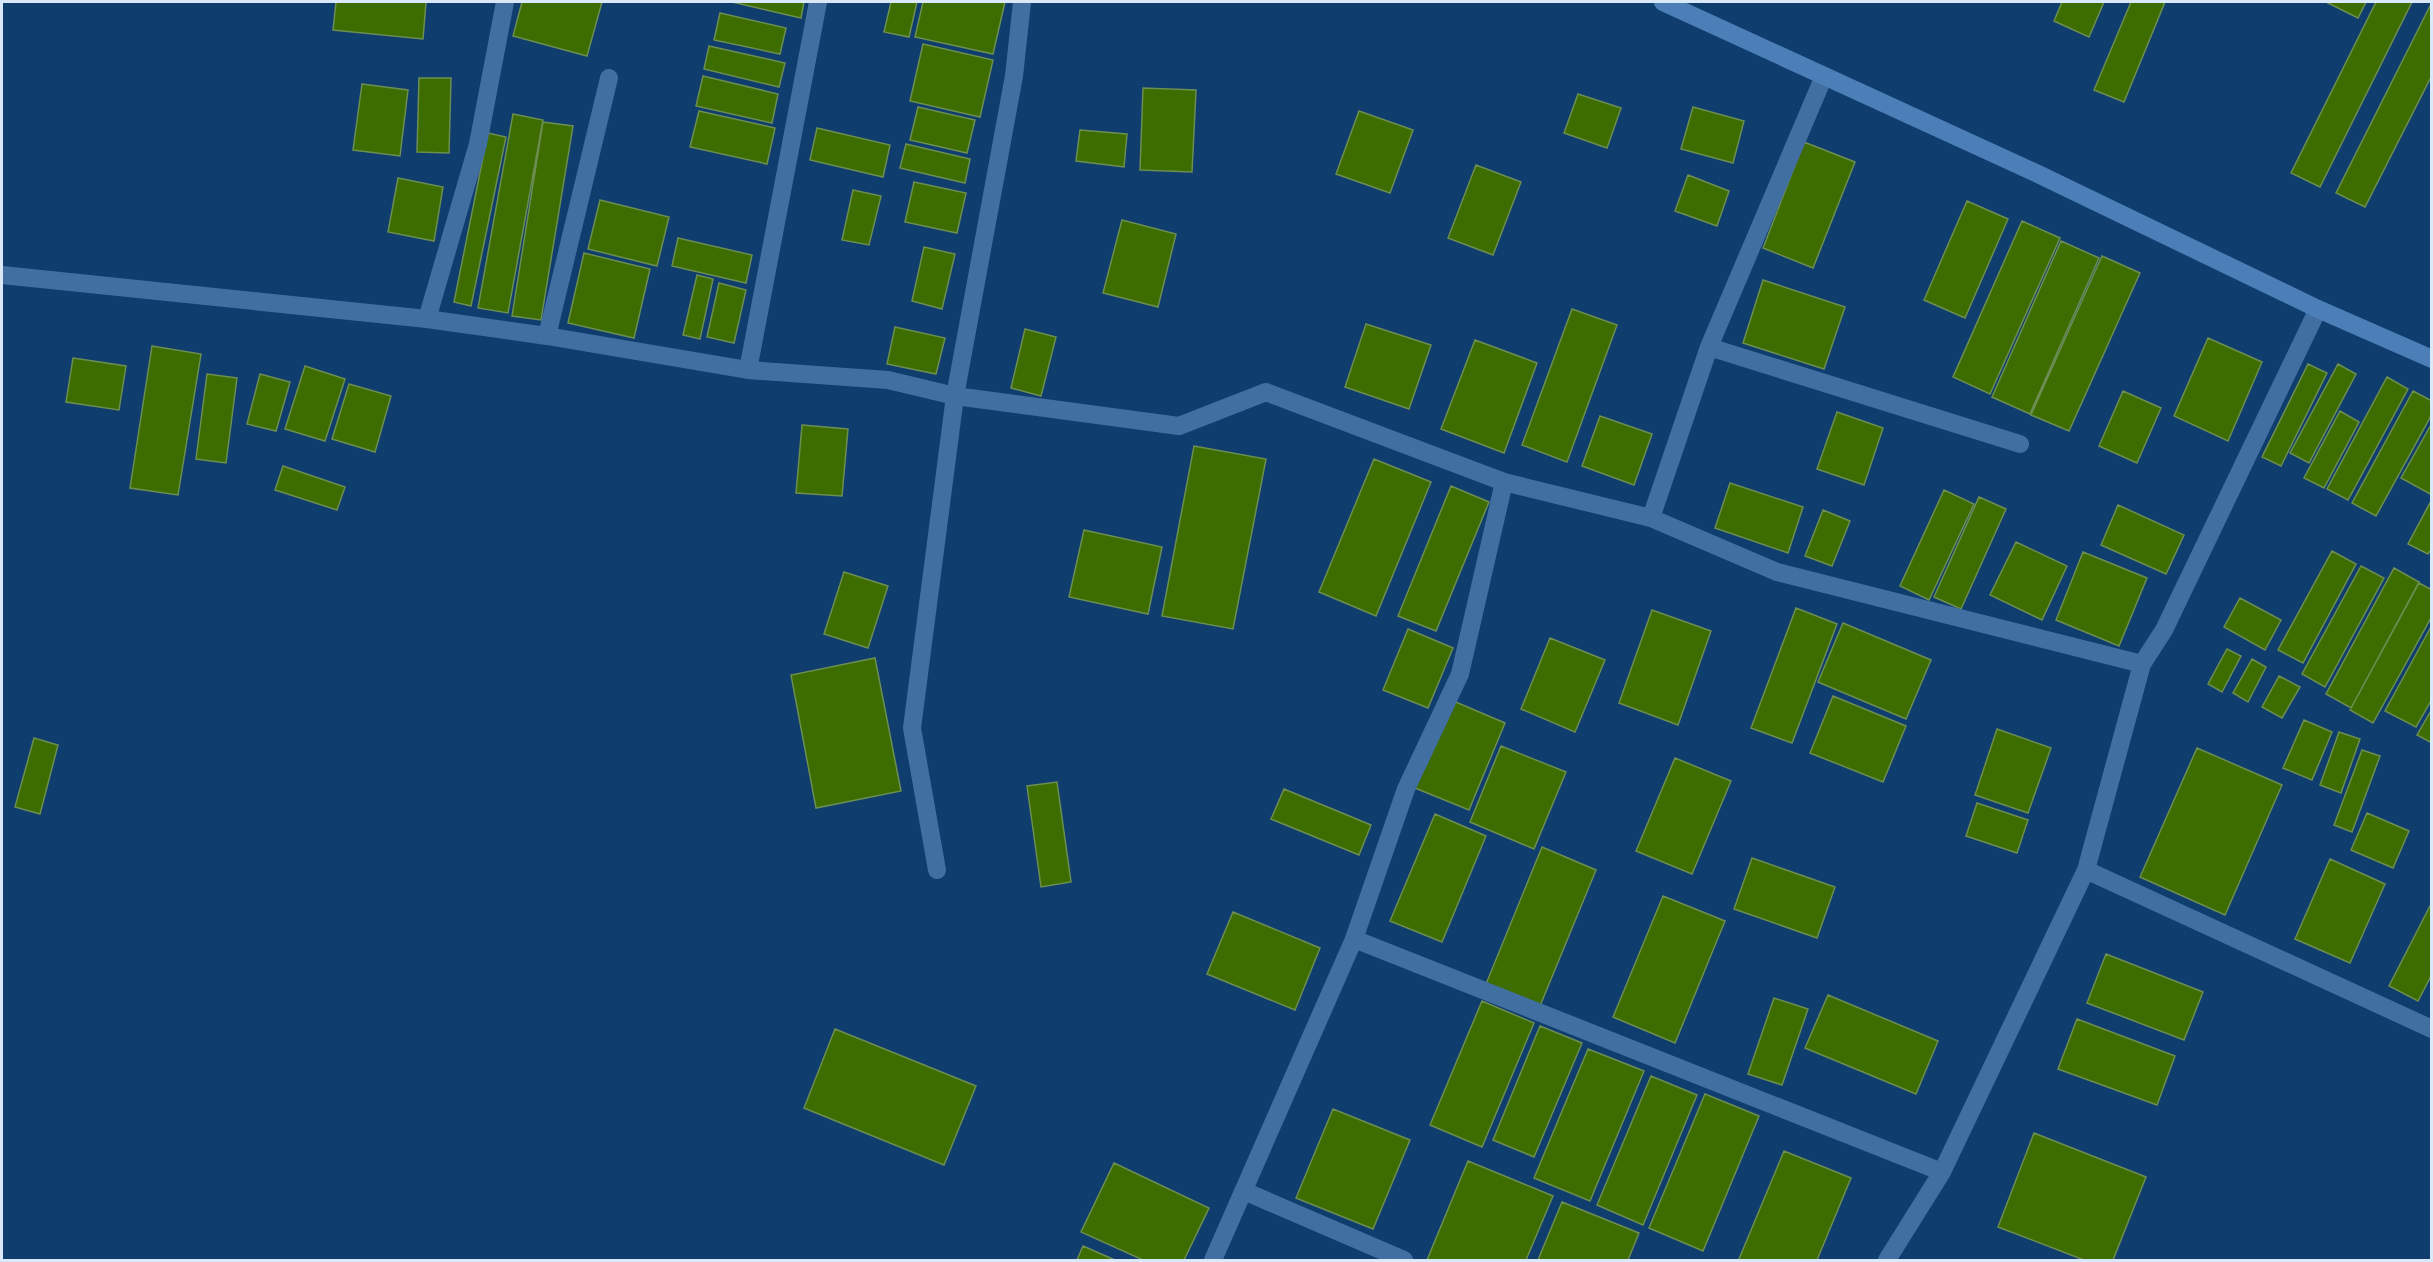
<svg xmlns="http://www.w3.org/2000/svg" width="2433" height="1262" font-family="'Noto Sans',sans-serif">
  <rect width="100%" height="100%" fill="#0f3d6d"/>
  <!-- building -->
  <path fill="#3d6c00" stroke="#6c8e51" stroke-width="1.5" d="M 336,2 L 426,2 L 423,39 L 333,30 Z
    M 522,2 L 602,2 L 587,56 L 513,36 Z
    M 732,2 L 804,2 L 801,18 Z
    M 891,2 L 917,2 L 909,37 L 884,32 Z
    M 923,2 L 1005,2 L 993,54 L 915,37 Z
    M 2062,2 L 2104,2 L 2089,37 L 2054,21 Z
    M 2131,2 L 2165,2 L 2124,102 L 2094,90 Z
    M 2326,2 L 2366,2 L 2358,18 Z
    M 2376,2 L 2412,2 L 2320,187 L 2291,173 Z
    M 2432,2 L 2432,75 L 2365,207 L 2336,193 Z
    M 720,13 L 786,28 L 780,54 L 714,40 Z
    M 923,44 L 993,60 L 980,117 L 910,101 Z
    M 709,46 L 785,63 L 779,87 L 704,69 Z
    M 703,76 L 778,94 L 772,123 L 696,106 Z
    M 419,78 L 451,78 L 449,153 L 417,152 Z
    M 362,84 L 408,90 L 400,156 L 353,150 Z
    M 1143,88 L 1196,90 L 1192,172 L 1140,170 Z
    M 1578,94 L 1621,108 L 1607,148 L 1564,133 Z
    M 918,107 L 975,120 L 967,153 L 910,140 Z
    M 1693,107 L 1744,121 L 1733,163 L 1681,149 Z
    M 699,111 L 775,128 L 767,164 L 690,147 Z
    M 1359,111 L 1413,130 L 1390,193 L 1336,174 Z
    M 513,114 L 543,120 L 508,313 L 478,308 Z
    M 543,122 L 573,126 L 541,320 L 512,316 Z
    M 817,128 L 890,145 L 883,177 L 810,160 Z
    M 1080,130 L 1127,134 L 1124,167 L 1076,161 Z
    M 488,133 L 506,137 L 471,306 L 454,302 Z
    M 1804,142 L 1855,162 L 1813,268 L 1763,248 Z
    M 906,144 L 970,159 L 965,183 L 900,168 Z
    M 1476,165 L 1521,182 L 1493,255 L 1448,238 Z
    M 1688,175 L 1729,191 L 1717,226 L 1675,211 Z
    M 398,178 L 443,187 L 434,241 L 388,232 Z
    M 914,182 L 966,193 L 957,233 L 905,222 Z
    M 853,190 L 881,196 L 869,245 L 842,240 Z
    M 600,200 L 669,217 L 657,266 L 588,249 Z
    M 1967,201 L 2008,219 L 1965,318 L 1924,300 Z
    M 1122,220 L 1176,234 L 1158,307 L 1103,293 Z
    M 2022,221 L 2060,238 L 1990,394 L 1953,377 Z
    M 678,238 L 752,255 L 746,283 L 672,266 Z
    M 2061,241 L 2099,258 L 2030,414 L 1992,397 Z
    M 924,247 L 955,254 L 942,309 L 912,301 Z
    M 584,253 L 650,269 L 634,338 L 568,323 Z
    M 2102,256 L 2140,273 L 2069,431 L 2031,415 Z
    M 697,275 L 713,279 L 700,339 L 683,335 Z
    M 1763,280 L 1845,307 L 1824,369 L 1743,343 Z
    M 719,283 L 746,290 L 734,343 L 707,337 Z
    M 1572,309 L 1617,325 L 1567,462 L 1522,445 Z
    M 1366,324 L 1431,345 L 1409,409 L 1345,387 Z
    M 895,327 L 945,338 L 936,374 L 887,364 Z
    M 1025,329 L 1056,337 L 1041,396 L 1011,388 Z
    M 2208,338 L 2262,362 L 2228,441 L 2174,416 Z
    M 1475,340 L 1537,363 L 1504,453 L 1441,429 Z
    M 152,346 L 201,354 L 178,495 L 130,488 Z
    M 73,358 L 126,366 L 119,410 L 66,402 Z
    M 2308,364 L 2327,373 L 2281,466 L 2262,457 Z
    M 2338,364 L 2356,374 L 2309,463 L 2290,453 Z
    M 305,366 L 345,379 L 325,441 L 285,429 Z
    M 207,374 L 237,378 L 226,463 L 196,459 Z
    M 260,374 L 290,382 L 276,431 L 247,424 Z
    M 2387,377 L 2408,389 L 2348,500 L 2327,489 Z
    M 349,384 L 391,396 L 375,452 L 332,439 Z
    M 2123,391 L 2161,408 L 2137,463 L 2099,446 Z
    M 2413,391 L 2432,401 L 2432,414 L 2376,516 L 2352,503 Z
    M 2340,411 L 2359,422 L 2324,488 L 2304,478 Z
    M 1837,412 L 1883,428 L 1864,485 L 1817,469 Z
    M 1600,416 L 1652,434 L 1634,485 L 1582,466 Z
    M 2432,423 L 2432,495 L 2401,478 Z
    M 802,425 L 848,429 L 842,496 L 796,493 Z
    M 1194,446 L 1266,459 L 1233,629 L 1162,616 Z
    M 1374,459 L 1431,482 L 1376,616 L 1319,592 Z
    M 283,466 L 345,487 L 337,510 L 275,490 Z
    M 1730,483 L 1803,507 L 1788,553 L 1715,528 Z
    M 1451,486 L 1489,502 L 1436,631 L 1398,616 Z
    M 1944,490 L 1974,504 L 1929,600 L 1900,586 Z
    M 1979,497 L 2006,509 L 1961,609 L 1934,597 Z
    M 2431,501 L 2432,548 L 2428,554 L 2408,544 Z
    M 2118,505 L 2184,535 L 2166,574 L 2101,545 Z
    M 1823,510 L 1850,521 L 1832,566 L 1805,556 Z
    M 1084,530 L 1162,547 L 1148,614 L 1069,597 Z
    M 2016,542 L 2067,566 L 2042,620 L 1990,595 Z
    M 2332,551 L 2356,564 L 2303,663 L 2278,650 Z
    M 2083,552 L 2147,578 L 2119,646 L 2056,620 Z
    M 2361,566 L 2384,578 L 2325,687 L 2302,674 Z
    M 2394,568 L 2419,582 L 2351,708 L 2326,694 Z
    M 844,572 L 888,586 L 868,648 L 824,634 Z
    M 2419,583 L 2432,590 L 2432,616 L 2373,723 L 2350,710 Z
    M 2240,598 L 2281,620 L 2265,650 L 2224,627 Z
    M 1796,608 L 1837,624 L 1792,743 L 1751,728 Z
    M 1652,610 L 1711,631 L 1678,725 L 1619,703 Z
    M 1843,623 L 1931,660 L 1906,719 L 1818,682 Z
    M 2432,625 L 2432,699 L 2416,727 L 2385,711 Z
    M 1408,629 L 1453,648 L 1428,708 L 1383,690 Z
    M 1550,638 L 1605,660 L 1575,732 L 1521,709 Z
    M 2227,649 L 2241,656 L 2222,692 L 2208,684 Z
    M 875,658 L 901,791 L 816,808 L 791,675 Z
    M 2252,659 L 2266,667 L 2248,702 L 2233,693 Z
    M 2279,676 L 2300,687 L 2282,718 L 2262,707 Z
    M 1833,696 L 1906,726 L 1883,782 L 1810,753 Z
    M 1451,700 L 1505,723 L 1469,810 L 1415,788 Z
    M 2432,709 L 2432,743 L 2417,735 Z
    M 2304,720 L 2332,732 L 2312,780 L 2283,768 Z
    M 1997,729 L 2051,748 L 2028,813 L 1975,795 Z
    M 2339,732 L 2360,739 L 2341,793 L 2320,785 Z
    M 34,738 L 58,745 L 40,814 L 15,807 Z
    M 1501,746 L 1566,772 L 1534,849 L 1470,822 Z
    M 2197,748 L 2282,785 L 2225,915 L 2140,877 Z
    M 2362,750 L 2380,756 L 2352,832 L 2334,825 Z
    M 1675,758 L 1731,781 L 1692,874 L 1636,851 Z
    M 1057,782 L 1071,882 L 1041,887 L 1027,786 Z
    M 1284,789 L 1371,825 L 1359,855 L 1271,819 Z
    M 1977,803 L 2028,820 L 2017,853 L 1966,836 Z
    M 2367,813 L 2409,831 L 2393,868 L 2351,850 Z
    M 1435,814 L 1486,836 L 1442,942 L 1390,921 Z
    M 1542,847 L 1596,870 L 1540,1006 L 1486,984 Z
    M 1752,858 L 1835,887 L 1817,938 L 1734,909 Z
    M 2330,859 L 2385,884 L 2350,963 L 2295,939 Z
    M 1663,896 L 1725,921 L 1675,1043 L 1613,1017 Z
    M 2432,902 L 2432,974 L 2418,1001 L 2389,986 Z
    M 1233,912 L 1320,948 L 1295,1010 L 1207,974 Z
    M 2106,954 L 2203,992 L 2184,1040 L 2087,1003 Z
    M 1828,995 L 1938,1041 L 1916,1094 L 1805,1048 Z
    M 1774,998 L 1808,1009 L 1782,1085 L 1748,1074 Z
    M 1482,1001 L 1534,1023 L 1482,1147 L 1430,1125 Z
    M 2077,1019 L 2175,1056 L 2157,1105 L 2058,1069 Z
    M 1540,1026 L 1582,1043 L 1534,1157 L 1493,1140 Z
    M 835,1029 L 976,1086 L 944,1165 L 804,1108 Z
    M 1588,1049 L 1644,1071 L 1590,1201 L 1534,1178 Z
    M 1651,1076 L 1697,1095 L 1643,1225 L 1597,1205 Z
    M 1705,1094 L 1759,1116 L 1703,1251 L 1649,1228 Z
    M 1333,1109 L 1410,1140 L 1373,1229 L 1296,1198 Z
    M 2034,1133 L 2146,1177 L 2113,1260 L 2084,1260 L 1998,1227 Z
    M 1784,1151 L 1851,1178 L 1817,1260 L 1742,1260 L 1739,1259 Z
    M 1468,1161 L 1553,1196 L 1526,1260 L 1427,1260 Z
    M 1114,1163 L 1209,1208 L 1184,1260 L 1143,1260 L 1081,1232 Z
    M 1562,1202 L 1639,1233 L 1628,1260 L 1538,1260 Z
    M 1083,1246 L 1115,1260 L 1077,1260 Z"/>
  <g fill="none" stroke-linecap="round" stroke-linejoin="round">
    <!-- street -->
    <path stroke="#426fa2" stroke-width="18" d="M 2,275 L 427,319 L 547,336 L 748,370 L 888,380 L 955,396 L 1179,426 L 1266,392 L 1504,482 L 1651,518 L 1777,572 L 2142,664
      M 427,319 L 478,144 L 505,2
      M 547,336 L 609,78
      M 1709,347 L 2020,444
      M 748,370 L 818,2
      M 1651,518 L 1709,347 L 1824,76
      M 937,870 L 912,728 L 955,396 L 1014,76 L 1022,2
      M 2086,870 L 2432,1029
      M 1354,939 L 1406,789 L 1460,674 L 1504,482
      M 1244,1191 L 1404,1260
      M 1213,1260 L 1354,939 L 1942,1172
      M 1887,1260 L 1942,1172 L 2086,870 L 2142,664 L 2164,630 L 2318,309"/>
    <!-- secondary -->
    <path stroke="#4c7fb8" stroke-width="18" d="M 1663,2 L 2038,174 L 2318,309 L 2432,359"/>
  </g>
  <!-- border -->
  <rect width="2433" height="1262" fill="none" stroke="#dae9fa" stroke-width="6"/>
</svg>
